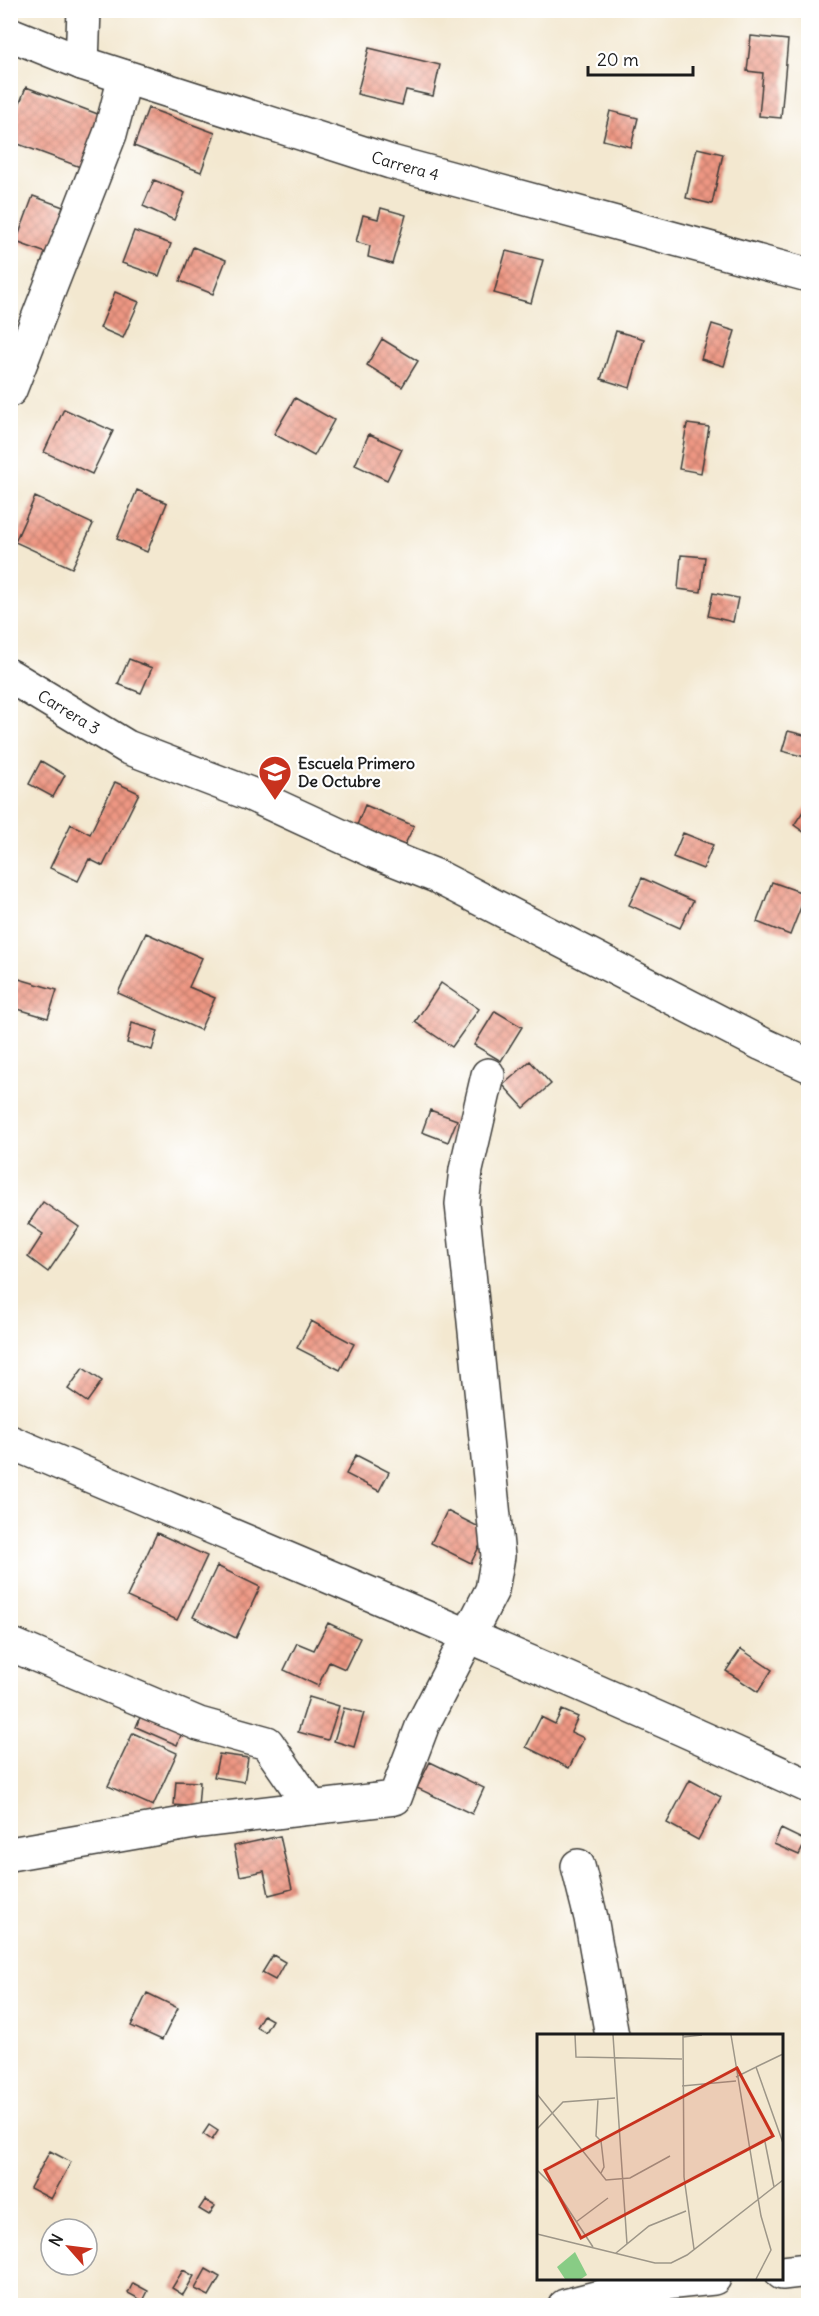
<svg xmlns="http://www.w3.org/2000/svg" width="819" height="2316" font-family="Delius,sans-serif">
  <defs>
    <pattern id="building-cross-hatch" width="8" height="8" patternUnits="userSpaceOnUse" patternTransform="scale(1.5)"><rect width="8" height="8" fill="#ee9783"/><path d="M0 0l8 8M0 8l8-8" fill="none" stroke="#c07a6a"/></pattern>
  </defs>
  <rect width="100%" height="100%" fill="#fff"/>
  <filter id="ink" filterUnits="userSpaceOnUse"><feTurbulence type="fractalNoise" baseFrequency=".0167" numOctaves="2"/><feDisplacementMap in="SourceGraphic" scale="12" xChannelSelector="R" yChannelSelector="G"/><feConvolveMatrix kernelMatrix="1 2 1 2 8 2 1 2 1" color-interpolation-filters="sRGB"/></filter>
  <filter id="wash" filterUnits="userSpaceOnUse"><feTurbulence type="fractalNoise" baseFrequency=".008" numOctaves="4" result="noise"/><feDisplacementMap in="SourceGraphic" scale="24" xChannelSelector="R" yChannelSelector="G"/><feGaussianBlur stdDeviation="1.35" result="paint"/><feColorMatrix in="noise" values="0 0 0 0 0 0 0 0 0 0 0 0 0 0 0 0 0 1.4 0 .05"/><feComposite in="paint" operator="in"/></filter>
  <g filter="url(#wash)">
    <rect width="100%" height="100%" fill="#f3e8d0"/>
    <g id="blocks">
      <!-- building -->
      <path fill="url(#building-cross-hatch)" d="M 777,10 L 808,10 L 808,17 L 777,12 Z
        M 751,36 L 788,40 L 781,118 L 759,116 L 763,73 L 747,71 Z
        M 369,48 L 440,65 L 433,96 L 406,90 L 402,105 L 357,94 Z
        M 26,87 L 103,116 L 83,168 L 10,141 L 10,129 Z
        M 148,108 L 215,133 L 201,172 L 134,146 Z
        M 610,111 L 638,118 L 631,147 L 603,140 Z
        M 697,148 L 723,154 L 712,204 L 686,198 Z
        M 154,180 L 185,193 L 174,220 L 143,206 Z
        M 33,196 L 66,208 L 49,254 L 16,242 Z
        M 381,208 L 406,215 L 392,264 L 368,257 L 370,246 L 356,242 L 363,215 L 378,219 Z
        M 134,231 L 171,244 L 159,276 L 122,263 Z
        M 193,247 L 226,260 L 213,294 L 180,281 Z
        M 506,251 L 543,260 L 531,303 L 494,293 Z
        M 115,292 L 139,302 L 123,338 L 100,328 Z
        M 712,324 L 735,331 L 724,366 L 701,359 Z
        M 616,331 L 644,339 L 630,388 L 601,379 Z
        M 382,339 L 418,361 L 402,387 L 367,365 Z
        M 295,398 L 334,420 L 314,456 L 274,434 Z
        M 64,409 L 113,431 L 92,474 L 44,452 Z
        M 687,424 L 709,427 L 701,473 L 679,469 Z
        M 369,434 L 402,449 L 387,480 L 355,465 Z
        M 137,490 L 167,503 L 147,552 L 117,539 Z
        M 35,497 L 93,524 L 72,568 L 15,542 Z
        M 681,555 L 705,557 L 701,592 L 678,589 Z
        M 713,593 L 738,598 L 733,622 L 708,616 Z
        M 129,659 L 152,668 L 141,693 L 118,684 Z
        M 788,731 L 808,736 L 805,757 L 782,751 Z
        M 41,761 L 65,775 L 53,797 L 29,784 Z
        M 115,782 L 139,793 L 103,866 L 89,859 L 78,881 L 50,868 L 71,824 L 90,834 Z
        M 808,804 L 808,835 L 794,825 Z
        M 365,805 L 414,826 L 404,846 L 357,825 Z
        M 683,833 L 713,845 L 703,869 L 673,857 Z
        M 642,878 L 693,901 L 680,928 L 629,905 Z
        M 772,882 L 806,894 L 790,935 L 757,922 Z
        M 146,933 L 202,958 L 189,987 L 215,998 L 200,1030 L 118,993 Z
        M 19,979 L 57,990 L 48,1018 L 11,1007 Z
        M 441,983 L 479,1009 L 452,1047 L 415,1022 Z
        M 495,1011 L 522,1027 L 501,1061 L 474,1045 Z
        M 132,1023 L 158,1031 L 152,1050 L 127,1043 Z
        M 530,1061 L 551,1084 L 524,1108 L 503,1085 Z
        M 430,1110 L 457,1120 L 448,1142 L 422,1132 Z
        M 43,1202 L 79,1227 L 48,1272 L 28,1257 L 43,1234 L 28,1224 Z
        M 311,1321 L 354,1344 L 340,1370 L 297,1348 Z
        M 83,1368 L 102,1381 L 87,1402 L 68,1389 Z
        M 356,1455 L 389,1472 L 379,1491 L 346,1474 Z
        M 447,1511 L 487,1531 L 471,1563 L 431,1543 Z
        M 157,1533 L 207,1556 L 177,1620 L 127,1597 Z
        M 217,1566 L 260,1587 L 236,1638 L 193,1617 Z
        M 328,1623 L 360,1638 L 345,1669 L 329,1662 L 318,1686 L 284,1670 L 297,1643 L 314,1650 Z
        M 741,1649 L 772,1670 L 758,1692 L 726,1671 Z
        M 309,1697 L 339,1706 L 328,1740 L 298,1732 Z
        M 145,1705 L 186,1723 L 177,1745 L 136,1727 Z
        M 344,1708 L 364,1713 L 354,1747 L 334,1741 Z
        M 562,1710 L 578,1717 L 571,1732 L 584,1738 L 569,1768 L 526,1747 L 541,1717 L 555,1724 Z
        M 133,1733 L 177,1753 L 153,1806 L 108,1786 Z
        M 219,1754 L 248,1758 L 244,1782 L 214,1777 Z
        M 430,1762 L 484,1788 L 472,1814 L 417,1788 Z
        M 690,1780 L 721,1797 L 698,1840 L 667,1823 Z
        M 176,1781 L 200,1782 L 198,1807 L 174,1805 Z
        M 781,1829 L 806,1841 L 799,1855 L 774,1844 Z
        M 280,1836 L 292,1889 L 269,1895 L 264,1871 L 240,1876 L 234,1846 Z
        M 273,1955 L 285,1962 L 275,1980 L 262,1973 Z
        M 147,1993 L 178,2008 L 162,2040 L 131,2026 Z
        M 263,2015 L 272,2020 L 265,2032 L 256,2027 Z
        M 209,2125 L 218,2131 L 212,2140 L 203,2134 Z
        M 50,2151 L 71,2162 L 51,2199 L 30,2188 Z
        M 205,2200 L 215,2206 L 209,2215 L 199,2209 Z
        M 87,2246 L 94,2250 L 87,2264 Z
        M 206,2269 L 220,2277 L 209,2296 L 195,2289 Z
        M 183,2270 L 194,2276 L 183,2295 L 172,2288 Z
        M 133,2283 L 148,2291 L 143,2301 L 128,2293 Z"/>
    </g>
  </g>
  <g filter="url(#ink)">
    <use href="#blocks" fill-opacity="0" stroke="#3c3b37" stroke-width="1.5"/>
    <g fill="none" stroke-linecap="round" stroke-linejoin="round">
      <defs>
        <g id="street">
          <path id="s1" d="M 10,34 L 82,63 L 391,162 L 808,275"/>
          <path d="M 82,63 L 84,10"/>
          <path d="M 10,390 L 110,134 L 125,77"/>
          <path id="s2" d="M 10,676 L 127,747 L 250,794 L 378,853 L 436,876 L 762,1044 L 808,1065"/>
          <path d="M 10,1442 C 277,1555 545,1665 808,1786"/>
          <path d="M 10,1644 L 199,1724 L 267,1743 L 312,1808"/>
          <path d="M 10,1854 L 200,1821 L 395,1798 L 423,1724 L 492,1590 L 498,1556 L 462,1204 L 466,1170 L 488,1075"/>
          <path d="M 578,1866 L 591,1918 L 612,2036"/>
          <path d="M 782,2273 L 808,2270"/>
          <path d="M 565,2306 L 646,2285 L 714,2278"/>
        </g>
      </defs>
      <!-- street casing -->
      <use href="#street" stroke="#3c3b37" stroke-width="36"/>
      <!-- street -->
      <use href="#street" stroke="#fff" stroke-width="33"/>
    </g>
  </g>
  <!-- icons -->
  <defs>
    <symbol id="school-pin" viewBox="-11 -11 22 30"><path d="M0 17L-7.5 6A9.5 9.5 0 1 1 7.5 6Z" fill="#c8321e" stroke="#fff"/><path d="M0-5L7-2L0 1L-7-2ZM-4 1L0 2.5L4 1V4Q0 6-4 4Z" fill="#fff"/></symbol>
  </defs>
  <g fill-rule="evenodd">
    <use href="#school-pin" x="256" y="753" width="38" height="52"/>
  </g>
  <g text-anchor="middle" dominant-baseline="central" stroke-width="4.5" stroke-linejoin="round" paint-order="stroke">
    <!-- street labels -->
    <g font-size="16" fill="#1c1c1c" stroke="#fff">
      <text stroke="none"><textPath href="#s1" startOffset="417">Carrera 4</textPath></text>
      <text stroke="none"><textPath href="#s2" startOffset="69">Carrera 3</textPath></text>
    </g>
    <!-- poi labels -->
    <g font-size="16" font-weight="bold" fill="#1c1c1c" stroke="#fff" text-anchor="start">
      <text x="298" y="763">Escuela Primero<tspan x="298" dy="18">De Octubre</tspan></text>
    </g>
  </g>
  <!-- overview -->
  <g transform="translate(537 2034)">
    <rect width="246" height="246" fill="#f3e8d0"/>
    <path d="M 38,218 L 50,241 L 44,245 L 28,245 L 20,233 Z" fill="#88cc85"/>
    <path fill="none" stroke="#9d9688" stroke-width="1.5" d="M 38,1 L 39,23 L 145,25M 76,1 L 90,210M 146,1 L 147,143 L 157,215M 194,1 L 224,182 L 234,216 L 219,245M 146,3 L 165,1M 219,33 L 246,20M 199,43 L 219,33 L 246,109M 145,52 L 199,47M 0,60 L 69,146 L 93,144 L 133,122M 61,65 L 59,102 L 64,107 L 67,133 L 64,139M 0,95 L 26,68 L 78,64M 228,108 L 237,153M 0,136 L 16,152 L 56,213M 39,188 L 71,164M 0,200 L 118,229 L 134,229 L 150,221 L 246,146M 79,219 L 112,192 L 149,177"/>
    <path fill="#c8321e" fill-opacity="0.15" stroke="#c8321e" stroke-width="3" d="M 200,34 L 236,102 L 44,204 L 8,136 Z"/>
    <rect width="246" height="246" fill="none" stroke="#1c1c1c" stroke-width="3"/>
  </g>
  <!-- margin -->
  <rect width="819" height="2316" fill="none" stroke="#fff" stroke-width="36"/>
  <!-- north arrow -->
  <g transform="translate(69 2247) rotate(298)"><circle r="28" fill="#ffffff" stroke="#a4a4a4" stroke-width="1.5"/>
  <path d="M0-4.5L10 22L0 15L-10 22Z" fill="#c8321e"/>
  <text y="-9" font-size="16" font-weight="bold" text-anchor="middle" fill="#1c1c1c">N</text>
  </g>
  <!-- scale -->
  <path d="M588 66v9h105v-9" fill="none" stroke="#1c1c1c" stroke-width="3"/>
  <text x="597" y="66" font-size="18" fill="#1c1c1c" stroke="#ffffff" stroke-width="4.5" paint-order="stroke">20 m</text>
</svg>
